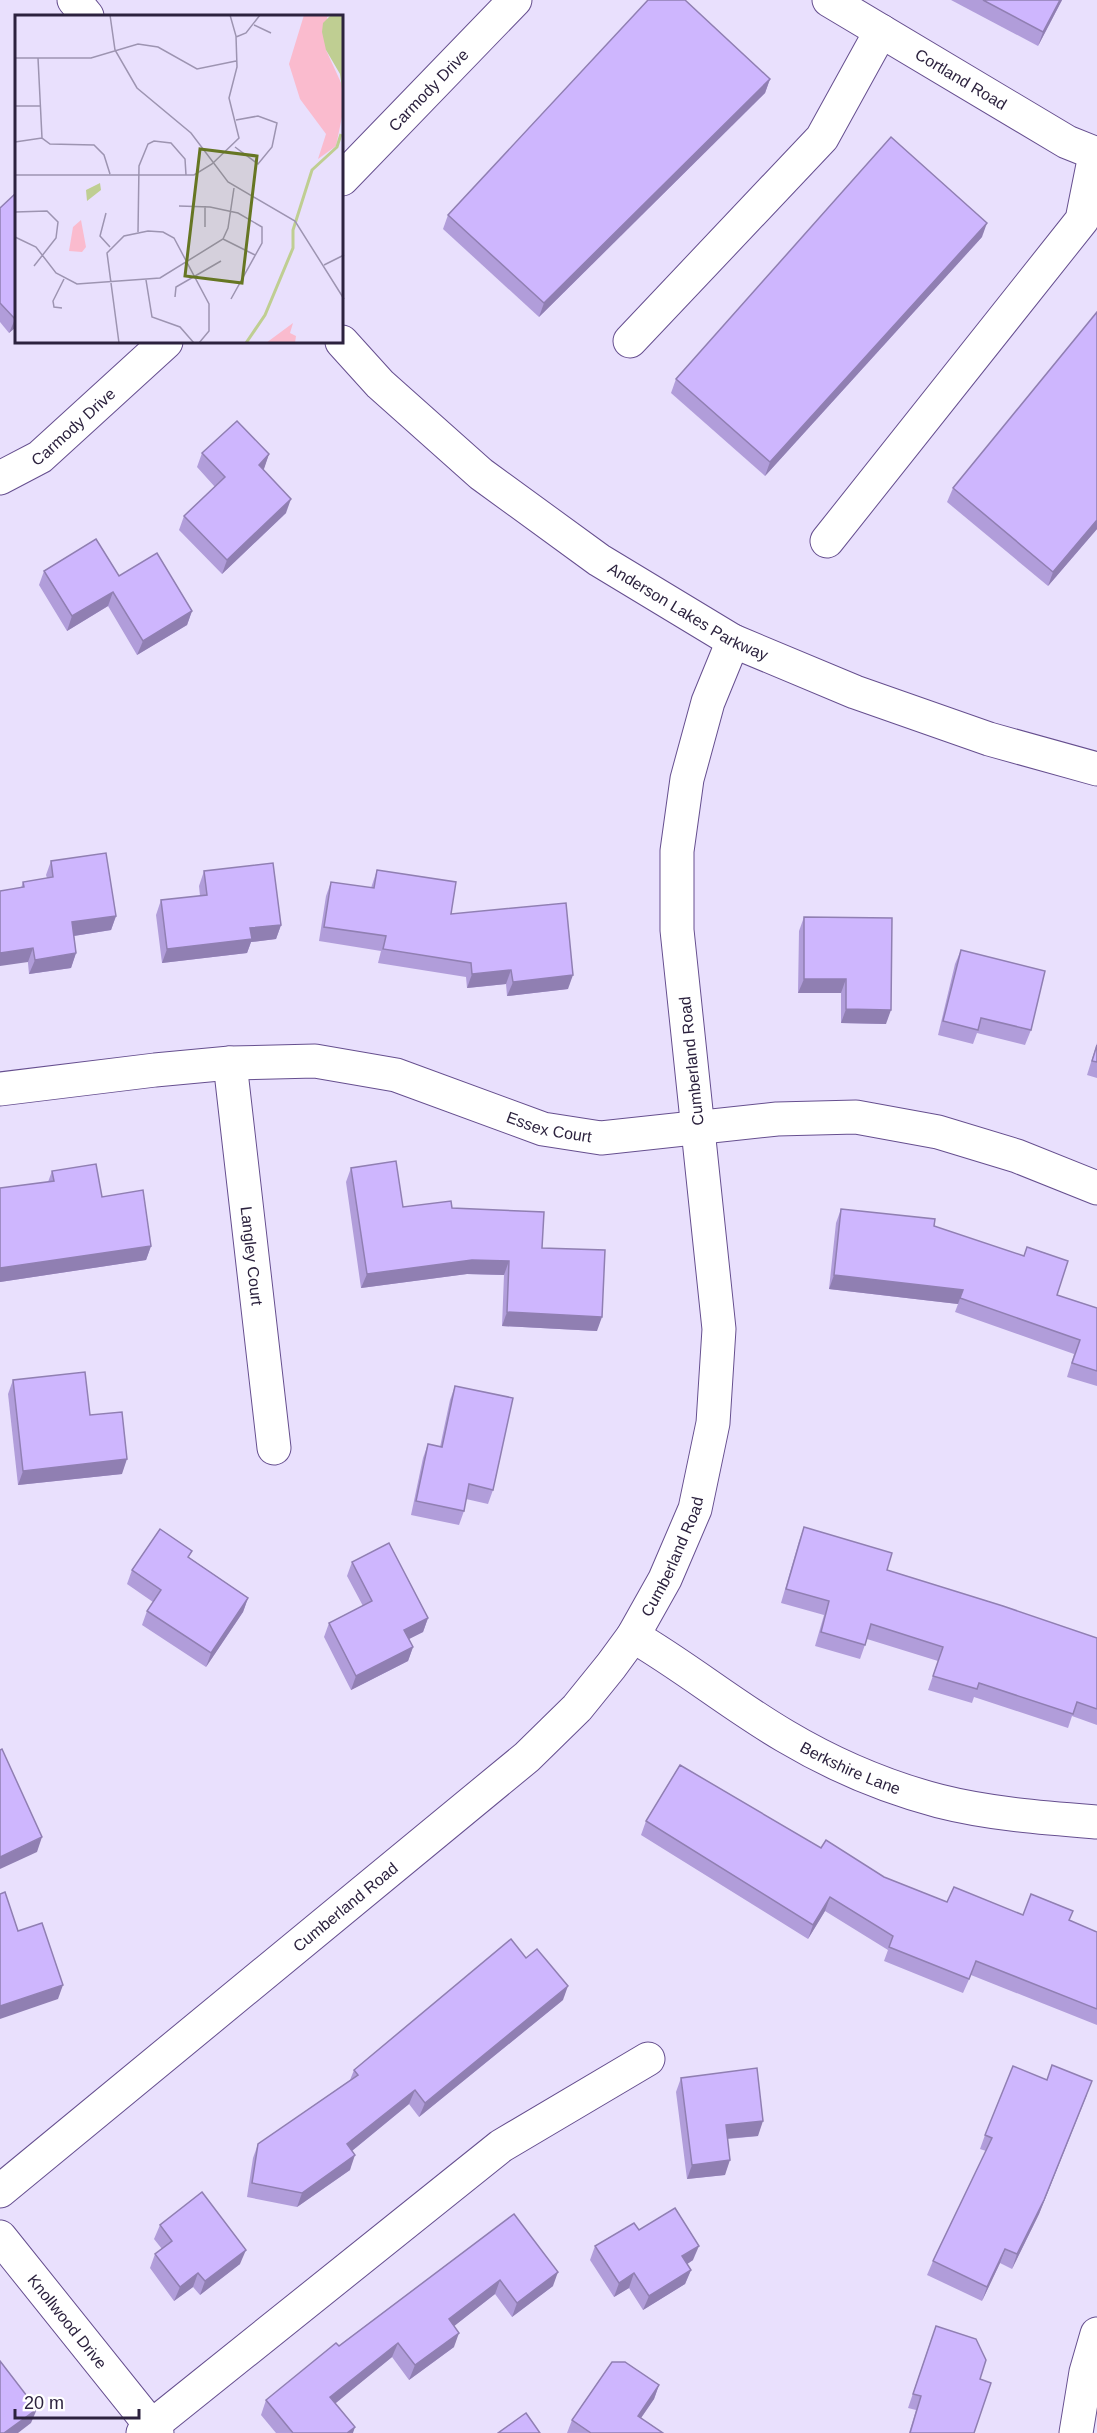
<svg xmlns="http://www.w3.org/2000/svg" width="1097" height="2433" font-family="Helvetica,sans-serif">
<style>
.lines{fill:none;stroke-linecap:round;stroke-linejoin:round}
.minor-casing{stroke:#664f8f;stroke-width:35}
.minor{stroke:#fff;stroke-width:33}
.wall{fill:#b19dda}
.shaded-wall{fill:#907fb2}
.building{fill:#ceb6fe;stroke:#907fb2;stroke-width:1.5}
.labels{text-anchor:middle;stroke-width:4.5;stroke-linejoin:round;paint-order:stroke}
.street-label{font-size:16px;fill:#2c223e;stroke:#fff}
.inset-river{fill:none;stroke:#bfce92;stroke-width:3}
.inset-road{fill:none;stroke:#9d94b1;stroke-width:1.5}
.view{fill:#667623;fill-opacity:0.15;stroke:#667623;stroke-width:3}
.inset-edge{fill:none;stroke:#2c223e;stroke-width:3}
</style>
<rect width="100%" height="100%" fill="#e9e0fd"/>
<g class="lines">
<defs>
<g id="minor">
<path d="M 74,0 L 87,16"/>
<path id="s1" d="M 829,0 L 1067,142 L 1097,154"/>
<path id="s2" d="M 342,179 L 515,0"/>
<path d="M 630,341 L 822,138 L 881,31"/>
<path id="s3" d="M 342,342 L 380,384 L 481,474 L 599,560 L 733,641 L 855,692 L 989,739 L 1097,769"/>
<path id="s4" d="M 0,478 L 40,457 L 166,342"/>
<path d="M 827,541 L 1082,220 L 1095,155"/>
<path id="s5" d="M 230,1063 L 274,1448"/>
<path id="s6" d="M 0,1089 L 155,1070 L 230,1063 L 315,1061 L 396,1075 L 543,1129 L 601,1138 L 777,1119 L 856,1117 L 938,1132 L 1017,1156 L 1097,1188"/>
<path id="s7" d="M 633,1636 C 686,1667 732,1705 785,1736 C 832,1764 886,1787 939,1801 C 990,1814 1045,1818 1097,1822"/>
<path id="s8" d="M 0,2191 L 527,1757 L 577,1708 L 611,1666 L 633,1636 L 665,1579 L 695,1509 L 713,1423 L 719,1329 L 677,930 L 677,851 L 687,779 L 708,702 L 733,641"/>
<path id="s9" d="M 0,2237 L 157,2433"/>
<path d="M 143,2433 L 501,2146 L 648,2059"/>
<path d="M 1076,2433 L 1086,2372 L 1097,2334"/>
</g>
</defs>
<use href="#minor" class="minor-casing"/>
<use href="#minor" class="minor"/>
</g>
<g class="wall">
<path d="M 951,0 L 1062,0 L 1038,46 Z"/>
<path d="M 770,79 L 765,93 L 539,317 L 443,229 L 448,215 Z"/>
<path d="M 16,193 L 16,327 L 9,333 L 0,322 L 0,208 Z"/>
<path d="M 982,237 L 765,476 L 671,393 L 676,379 Z"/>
<path d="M 202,453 L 269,454 L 263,470 L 286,513 L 222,574 L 179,530 L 184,516 L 215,487 L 197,467 Z"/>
<path d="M 953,488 L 1097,529 L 1048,586 L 947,502 Z"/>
<path d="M 44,571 L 119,576 L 192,611 L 187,625 L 137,655 L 108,606 L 67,631 L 39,585 Z"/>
<path d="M 51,861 L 116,916 L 111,930 L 74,936 L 76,953 L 71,968 L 29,974 L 21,888 L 23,882 L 47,878 L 46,875 Z"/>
<path d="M 377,870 L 451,914 L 568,989 L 507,996 L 506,984 L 467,988 L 466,977 L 378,963 L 381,951 L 319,941 L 326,896 L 331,882 L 371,888 Z"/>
<path d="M 204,871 L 281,925 L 276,939 L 251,942 L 247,953 L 162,963 L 156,915 L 161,900 L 200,896 L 199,886 Z"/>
<path d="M 804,917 L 886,1024 L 841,1023 L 841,993 L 798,993 L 799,931 Z"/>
<path d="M 961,950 L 1031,1030 L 1025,1045 L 977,1033 L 973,1044 L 938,1035 L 955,964 Z"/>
<path d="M 1097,1043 L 1097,1078 L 1087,1075 Z"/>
<path d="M 351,1168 L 403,1207 L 452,1208 L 542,1248 L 597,1331 L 502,1326 L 504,1275 L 467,1274 L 361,1288 L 346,1182 Z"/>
<path d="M 52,1171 L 102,1197 L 151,1246 L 146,1260 L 0,1282 L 0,1188 L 48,1182 Z"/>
<path d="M 841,1209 L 934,1226 L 1057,1295 L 1097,1308 L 1097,1386 L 1067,1377 L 1074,1354 L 955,1312 L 958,1304 L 829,1289 L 836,1223 Z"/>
<path d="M 13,1380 L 90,1415 L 122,1474 L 18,1485 L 8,1394 Z"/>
<path d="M 455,1386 L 493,1490 L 488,1504 L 466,1499 L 464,1511 L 459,1525 L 411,1515 L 423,1458 L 428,1444 L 440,1447 L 450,1400 Z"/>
<path d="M 804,1527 L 887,1570 L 1097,1638 L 1097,1725 L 1072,1716 L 1068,1728 L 974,1697 L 972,1703 L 928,1690 L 938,1661 L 867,1639 L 860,1659 L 815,1646 L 824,1615 L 781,1603 L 799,1541 Z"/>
<path d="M 190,1558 L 248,1598 L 243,1612 L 206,1667 L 142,1625 L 147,1611 L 153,1602 L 127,1584 L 132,1570 Z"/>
<path d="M 352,1562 L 428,1618 L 423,1632 L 409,1639 L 413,1647 L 408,1661 L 351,1690 L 324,1637 L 329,1623 L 363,1606 L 347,1576 Z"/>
<path d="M 646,1821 L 821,1848 L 884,1877 L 947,1902 L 1023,1915 L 1069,1920 L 1097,1932 L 1097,2025 L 971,1975 L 963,1993 L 884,1961 L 888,1950 L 825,1911 L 808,1939 L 641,1835 Z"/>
<path d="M 563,2000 L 419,2117 L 409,2104 L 352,2151 L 350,2170 L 297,2207 L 247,2197 L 253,2158 L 258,2144 L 350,2080 L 354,2070 Z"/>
<path d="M 681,2078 L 758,2136 L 728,2139 L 725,2175 L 687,2179 L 676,2092 Z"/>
<path d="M 1087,2095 L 1039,2214 L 1012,2269 L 1000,2263 L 982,2301 L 927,2275 L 933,2261 L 986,2151 L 980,2149 L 985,2135 Z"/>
<path d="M 514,2214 L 553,2286 L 512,2317 L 495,2294 L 454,2326 L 454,2347 L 409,2380 L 392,2357 L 335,2403 L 347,2433 L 276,2433 L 261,2415 L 266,2400 Z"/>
<path d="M 160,2225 L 240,2264 L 200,2295 L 193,2287 L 174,2301 L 150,2268 L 155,2254 L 162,2249 L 154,2239 Z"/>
<path d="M 639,2230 L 693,2260 L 687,2264 L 691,2270 L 685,2284 L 643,2310 L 629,2288 L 614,2297 L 590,2260 L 595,2246 Z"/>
<path d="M 931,2340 L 980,2379 L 974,2433 L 909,2433 L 916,2410 L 908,2408 Z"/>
<path d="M 659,2385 L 654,2399 L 641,2418 L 663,2433 L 567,2433 L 572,2420 Z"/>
</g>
<g class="shaded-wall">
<path d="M 1060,0 L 1062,0 L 1038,46 L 1043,32 Z"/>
<path d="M 770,79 L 765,93 L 539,317 L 544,303 Z"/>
<path d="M 987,223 L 982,237 L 765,476 L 770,462 Z"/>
<path d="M 16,317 L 16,327 L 9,333 L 15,319 Z"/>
<path d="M 269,454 L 264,469 L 254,479 L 259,465 Z"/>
<path d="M 291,499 L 286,513 L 222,574 L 227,560 Z"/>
<path d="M 1097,520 L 1097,529 L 1048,586 L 1053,572 Z"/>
<path d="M 113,592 L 108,606 L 67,631 L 72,616 Z"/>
<path d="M 192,611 L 187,625 L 137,655 L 143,641 Z"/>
<path d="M 116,916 L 111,930 L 67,937 L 72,922 Z"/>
<path d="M 281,925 L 276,939 L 251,942 L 247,953 L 162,963 L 167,949 L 250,928 Z"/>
<path d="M 33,948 L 28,962 L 0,966 L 0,953 Z"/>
<path d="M 76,953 L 71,968 L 29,974 L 35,960 Z"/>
<path d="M 511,970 L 506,984 L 467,988 L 472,974 Z"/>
<path d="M 573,975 L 568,989 L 507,996 L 513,982 Z"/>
<path d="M 804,979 L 846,979 L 841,993 L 798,993 Z"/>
<path d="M 846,1009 L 891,1010 L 886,1024 L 841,1023 Z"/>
<path d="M 151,1246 L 146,1260 L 0,1282 L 0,1268 Z"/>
<path d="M 472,1260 L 509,1261 L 504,1275 L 467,1274 L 361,1288 L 367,1274 Z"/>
<path d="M 834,1275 L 963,1290 L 958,1304 L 829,1289 Z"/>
<path d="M 507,1312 L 602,1317 L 597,1331 L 502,1326 Z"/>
<path d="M 127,1459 L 122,1474 L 18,1485 L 23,1471 Z"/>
<path d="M 248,1598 L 243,1612 L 206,1667 L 211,1653 Z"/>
<path d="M 428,1618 L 423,1632 L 399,1644 L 404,1630 Z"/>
<path d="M 413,1647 L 408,1661 L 351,1690 L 356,1676 Z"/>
<path d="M 42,1837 L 37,1852 L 0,1869 L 0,1857 Z"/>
<path d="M 830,1897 L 825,1911 L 808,1939 L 813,1925 Z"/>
<path d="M 63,1985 L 58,1999 L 0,2019 L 0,2006 Z"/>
<path d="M 568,1986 L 563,2000 L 419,2117 L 425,2103 Z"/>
<path d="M 1092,2081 L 1039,2214 L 1012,2269 L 1017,2254 Z"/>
<path d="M 415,2090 L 409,2104 L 342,2159 L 347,2144 Z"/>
<path d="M 763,2121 L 758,2136 L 721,2139 L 726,2125 Z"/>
<path d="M 355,2155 L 350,2170 L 297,2207 L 302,2193 Z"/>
<path d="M 730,2160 L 725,2175 L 687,2179 L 692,2165 Z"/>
<path d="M 699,2246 L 693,2260 L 677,2271 L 682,2256 Z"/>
<path d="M 1005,2249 L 1000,2263 L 982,2301 L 987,2287 Z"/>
<path d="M 246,2250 L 240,2264 L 200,2295 L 205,2281 Z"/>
<path d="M 691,2270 L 685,2284 L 643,2310 L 649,2296 Z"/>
<path d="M 558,2272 L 553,2286 L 512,2317 L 517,2303 Z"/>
<path d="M 198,2273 L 193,2287 L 174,2301 L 180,2287 Z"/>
<path d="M 634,2273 L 629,2288 L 614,2297 L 619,2283 Z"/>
<path d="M 500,2280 L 495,2294 L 444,2334 L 449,2319 Z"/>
<path d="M 459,2333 L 454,2347 L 409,2380 L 415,2365 Z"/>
<path d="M 398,2343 L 392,2357 L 325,2412 L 330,2397 Z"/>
<path d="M 659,2385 L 654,2399 L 632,2431 L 638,2416 Z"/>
<path d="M 37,2409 L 31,2423 L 18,2433 L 4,2433 Z"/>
<path d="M 355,2427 L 353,2433 L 347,2433 Z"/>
</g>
<g class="building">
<path d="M 648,0 L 685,0 L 770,79 L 544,303 L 448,215 Z"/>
<path d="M 983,0 L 1060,0 L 1043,32 Z"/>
<path d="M 891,137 L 987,223 L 770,462 L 676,379 Z"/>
<path d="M 16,193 L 16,317 L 15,319 L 0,303 L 0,208 Z"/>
<path d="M 1097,312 L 1097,520 L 1053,572 L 953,488 Z"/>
<path d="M 237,421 L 269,454 L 259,465 L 291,499 L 227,560 L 184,516 L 225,477 L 202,453 Z"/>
<path d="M 96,539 L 119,576 L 157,553 L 192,611 L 143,641 L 113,592 L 72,616 L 44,571 Z"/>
<path d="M 106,853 L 116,916 L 72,922 L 76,953 L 35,960 L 33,948 L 0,953 L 0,891 L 24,887 L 23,882 L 53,877 L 51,861 Z"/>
<path d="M 273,863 L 281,925 L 250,928 L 252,939 L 167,949 L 161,900 L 207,895 L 204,871 Z"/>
<path d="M 377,870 L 456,882 L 451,914 L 566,903 L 573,975 L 513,982 L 511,970 L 472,974 L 471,963 L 383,949 L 386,936 L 324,927 L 331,882 L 374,888 Z"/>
<path d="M 804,917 L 892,918 L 891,1010 L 846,1009 L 846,979 L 804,979 Z"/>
<path d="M 961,950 L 1045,971 L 1031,1030 L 981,1018 L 978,1030 L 943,1021 Z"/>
<path d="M 1097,1045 L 1097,1062 L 1092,1061 Z"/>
<path d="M 396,1161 L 403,1207 L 451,1201 L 452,1208 L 544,1212 L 542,1248 L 605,1250 L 602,1317 L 507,1312 L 509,1261 L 472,1260 L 367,1274 L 351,1168 Z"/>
<path d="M 96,1164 L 102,1197 L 143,1190 L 151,1246 L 0,1268 L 0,1188 L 54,1181 L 52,1171 Z"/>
<path d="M 841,1209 L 935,1219 L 934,1226 L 1024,1256 L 1027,1247 L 1068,1261 L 1057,1295 L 1097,1308 L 1097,1371 L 1072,1363 L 1080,1340 L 960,1298 L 963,1290 L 834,1275 Z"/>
<path d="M 85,1372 L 90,1415 L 122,1412 L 127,1459 L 23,1471 L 13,1380 Z"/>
<path d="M 455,1386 L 513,1398 L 493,1490 L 469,1484 L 464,1511 L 416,1501 L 428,1444 L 442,1447 Z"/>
<path d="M 804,1527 L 892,1553 L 887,1570 L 1003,1606 L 1097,1638 L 1097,1709 L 1077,1702 L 1073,1714 L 979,1683 L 977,1689 L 933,1676 L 943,1647 L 871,1624 L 865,1645 L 821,1632 L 829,1601 L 786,1589 Z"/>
<path d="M 160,1529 L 192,1551 L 188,1557 L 248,1598 L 211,1653 L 147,1611 L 161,1590 L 132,1570 Z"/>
<path d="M 389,1543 L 428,1618 L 404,1630 L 413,1647 L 356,1676 L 329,1623 L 372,1601 L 352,1562 Z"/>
<path d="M 2,1749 L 42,1837 L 0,1857 L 0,1750 Z"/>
<path d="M 680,1765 L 821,1848 L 826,1840 L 884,1877 L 947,1902 L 954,1887 L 1023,1915 L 1031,1894 L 1073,1911 L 1069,1920 L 1097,1932 L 1097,2009 L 976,1961 L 969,1979 L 889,1947 L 893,1936 L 830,1897 L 813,1925 L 646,1821 Z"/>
<path d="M 5,1892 L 18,1931 L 42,1923 L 63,1985 L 0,2006 L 0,1894 Z"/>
<path d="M 511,1939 L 526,1958 L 537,1949 L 568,1986 L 425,2103 L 415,2090 L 347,2144 L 355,2155 L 302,2193 L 252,2183 L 258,2144 L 358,2075 L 354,2070 Z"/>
<path d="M 1052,2065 L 1092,2081 L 1044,2200 L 1017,2254 L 1005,2249 L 987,2287 L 933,2261 L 992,2138 L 985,2135 L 1013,2066 L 1047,2080 Z"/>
<path d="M 757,2068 L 763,2121 L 726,2125 L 730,2160 L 692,2165 L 681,2078 Z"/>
<path d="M 202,2192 L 246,2250 L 205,2281 L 198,2273 L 180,2287 L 155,2254 L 172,2241 L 160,2225 Z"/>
<path d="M 675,2208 L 699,2246 L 682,2256 L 691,2270 L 649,2296 L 634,2273 L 619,2283 L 595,2246 L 634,2223 L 639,2230 Z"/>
<path d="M 514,2214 L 558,2272 L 517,2303 L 500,2280 L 449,2319 L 459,2333 L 415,2365 L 398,2343 L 330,2397 L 355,2427 L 347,2433 L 293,2433 L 266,2400 L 336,2343 L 339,2346 Z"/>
<path d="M 936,2326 L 976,2339 L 986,2360 L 980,2379 L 991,2383 L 974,2433 L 910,2433 L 921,2396 L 913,2394 Z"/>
<path d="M 0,2361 L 37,2409 L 4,2433 L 0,2433 Z"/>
<path d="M 612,2362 L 625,2362 L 659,2385 L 638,2416 L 663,2433 L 591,2433 L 572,2420 Z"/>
<path d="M 526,2413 L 540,2433 L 498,2433 Z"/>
</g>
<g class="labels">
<g class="street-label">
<text dy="6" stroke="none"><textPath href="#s1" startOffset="154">Cortland Road</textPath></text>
<text dy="6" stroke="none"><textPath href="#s2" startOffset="124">Carmody Drive</textPath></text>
<text dy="6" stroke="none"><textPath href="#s4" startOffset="90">Carmody Drive</textPath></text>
<text dy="6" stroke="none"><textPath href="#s3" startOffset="441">Anderson Lakes Parkway</textPath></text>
<text transform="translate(691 1061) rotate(-96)" y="6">Cumberland Road</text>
<text dy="6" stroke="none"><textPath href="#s6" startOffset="561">Essex Court</textPath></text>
<text dy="6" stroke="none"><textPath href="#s5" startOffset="194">Langley Court</textPath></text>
<text dy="6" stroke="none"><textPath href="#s8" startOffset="933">Cumberland Road</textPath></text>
<text dy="6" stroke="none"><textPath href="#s7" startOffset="255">Berkshire Lane</textPath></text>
<text dy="6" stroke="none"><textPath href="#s8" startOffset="447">Cumberland Road</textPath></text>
<text dy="6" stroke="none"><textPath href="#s9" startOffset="108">Knollwood Drive</textPath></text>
</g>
</g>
<g transform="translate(15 15)">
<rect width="328" height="328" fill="#e9e0fd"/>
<path d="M 289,0 L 316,0 L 312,2 L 311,35 L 328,72 L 328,97 L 321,131 L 303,144 L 311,119 L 285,84 L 274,49 ZM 66,205 L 71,232 L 67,237 L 54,236 L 58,212 ZM 278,308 L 275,318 L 281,321 L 280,328 L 251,328 Z" fill="#fabbce"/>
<path d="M 316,0 L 328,0 L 328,82 L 325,59 L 311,35 L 307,17 L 308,8 ZM 85,168 L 86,175 L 72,186 L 71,175 Z" fill="#bfce92"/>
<path class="inset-river" d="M 231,328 L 250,300 L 278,233 L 278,215 L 297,155 L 322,132 L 326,119"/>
<path class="inset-road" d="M 95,0 L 100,35 L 122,73 L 176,118 L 213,167 L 280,206 L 329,284M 239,10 L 256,18M 221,22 L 231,18 L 245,0M 0,43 L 76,43 L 123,29 L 143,32 L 182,54 L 221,46M 23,43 L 27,123 L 35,129 L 79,130 L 89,140 L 95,159M 0,91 L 25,91M 0,127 L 27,123M 220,132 L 243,149 L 257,132 L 262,108 L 243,101 L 221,105M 0,160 L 179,160 L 197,149 L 224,123 L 214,83 L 222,52 L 221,21 L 215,0M 164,191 L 195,192 L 223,198 L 247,212 L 247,228 L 216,284M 0,197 L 32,196 L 43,207 L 41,223 L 19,251M 91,198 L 85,221 L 95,232M 190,212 L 190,191M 123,217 L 124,151 L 133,129 L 139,126 L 156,128 L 170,144 L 171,160M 0,222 L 21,232 L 41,258 L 62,269 L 145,263 L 208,224 L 213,213 L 219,173M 208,224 L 240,240M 309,250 L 329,240M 131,265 L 137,302 L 165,312 L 179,328M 160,282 L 161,272 L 206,246M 47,293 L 39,292 L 38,286 L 49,264M 104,328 L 92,238 L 109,221 L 133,216 L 148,217 L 159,223 L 194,289 L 194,316 L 184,328"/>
<path class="view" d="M 185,134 L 242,141 L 227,268 L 170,261 Z"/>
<rect width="328" height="328" class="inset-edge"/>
</g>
<path d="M15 2409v9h124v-9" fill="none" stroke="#2c223e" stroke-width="3"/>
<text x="24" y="2409" font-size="18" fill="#2c223e" stroke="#ffffff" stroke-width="4.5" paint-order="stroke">20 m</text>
</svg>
